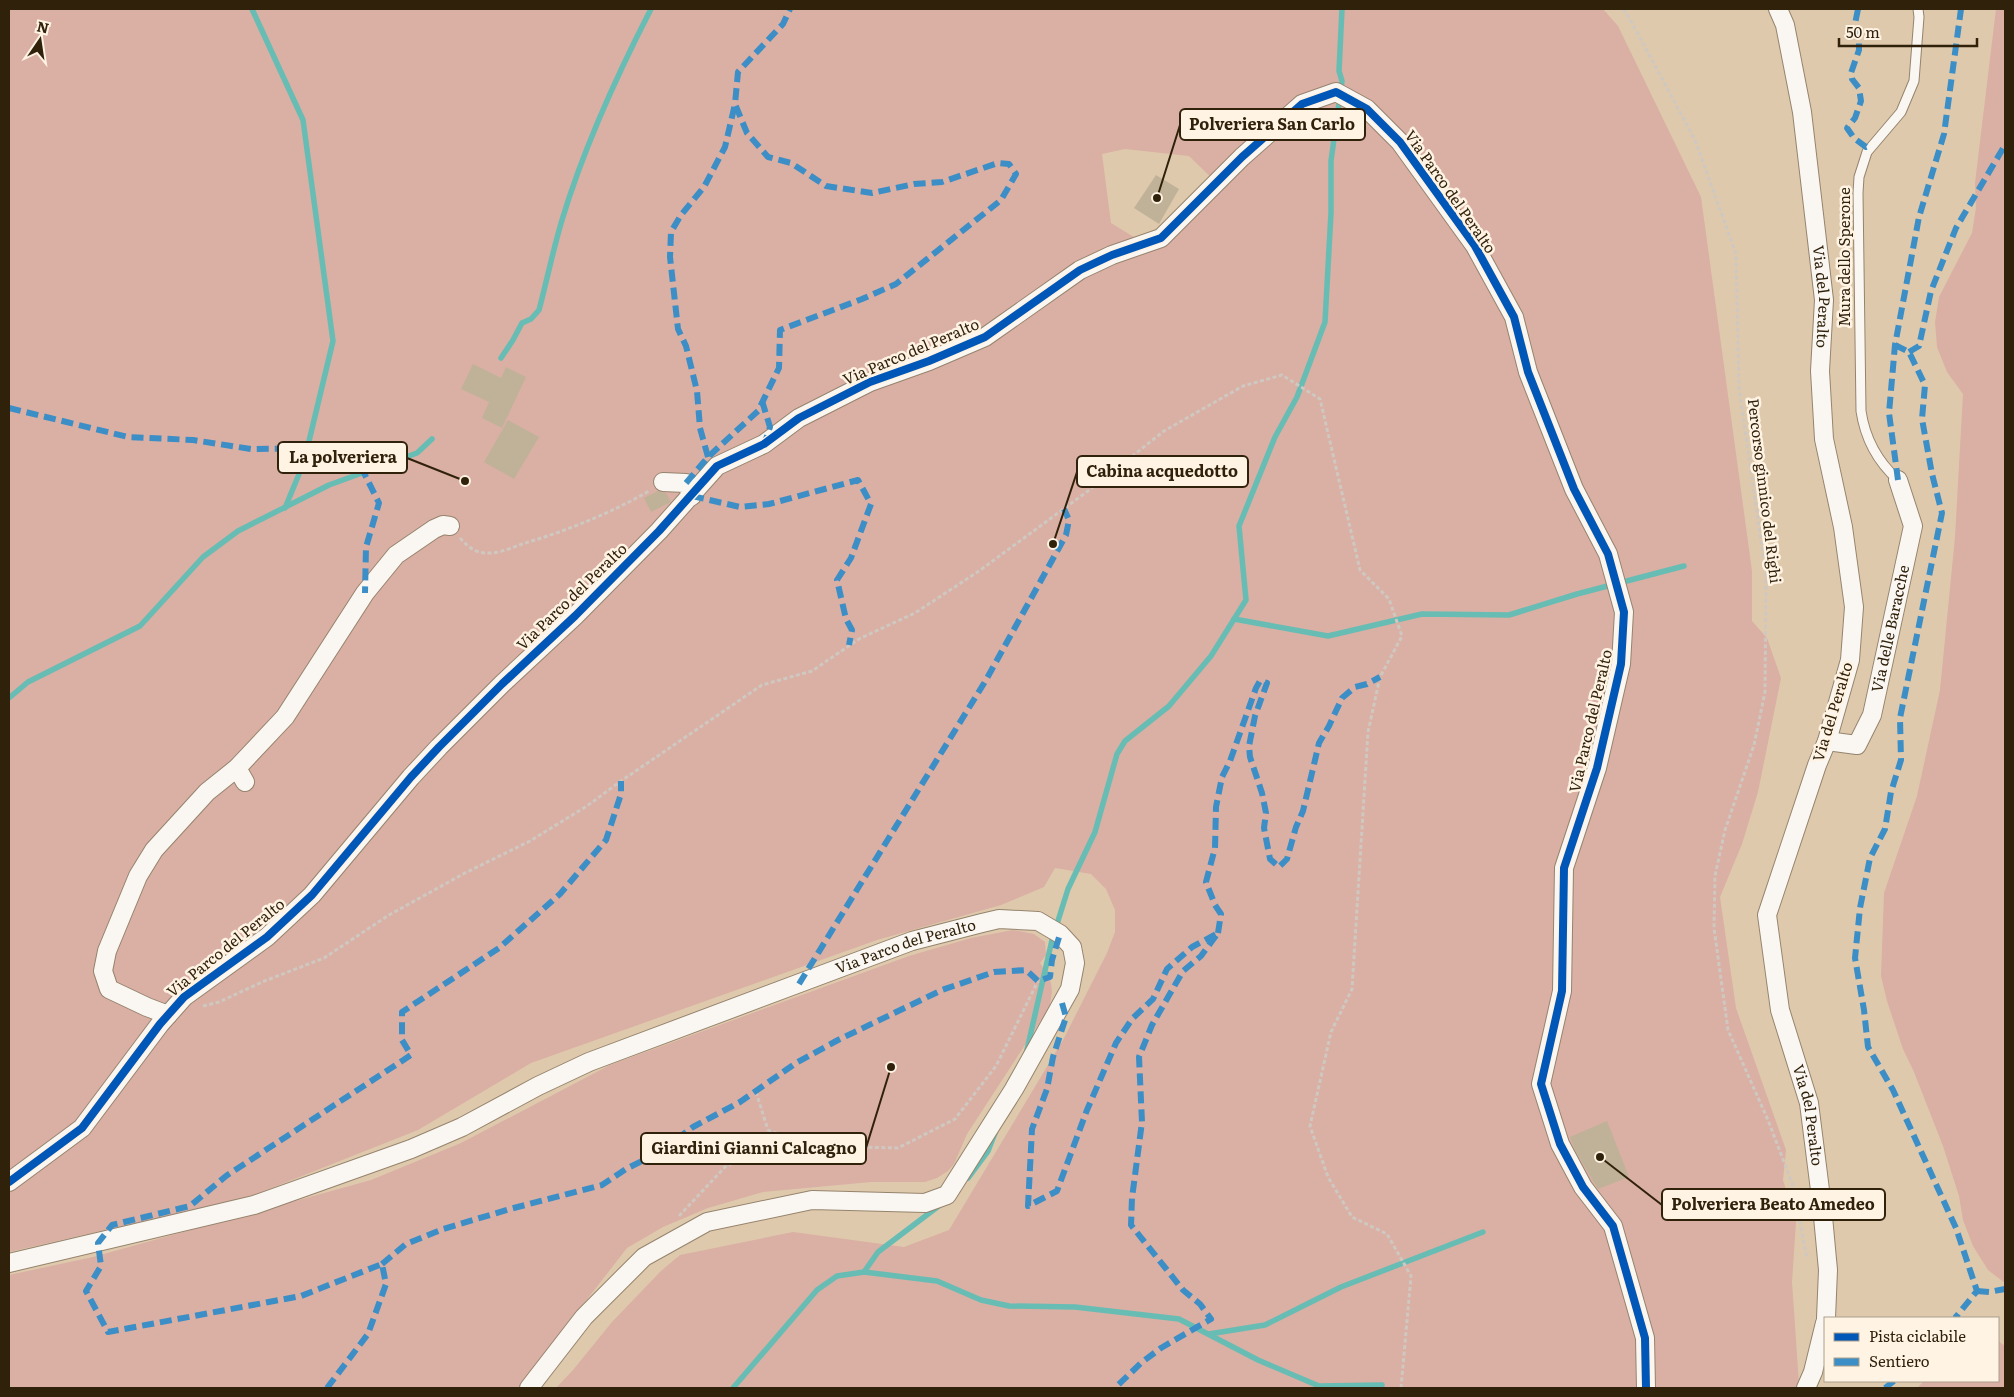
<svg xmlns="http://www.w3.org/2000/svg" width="2014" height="1397" font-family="Literata,serif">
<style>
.green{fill:#daafa4;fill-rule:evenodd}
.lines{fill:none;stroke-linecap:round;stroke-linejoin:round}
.stream{stroke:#67bdb4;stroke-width:5.5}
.building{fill:#c0b299}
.service-casing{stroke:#95846d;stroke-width:11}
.minor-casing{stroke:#95846d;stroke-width:20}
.path{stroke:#cfc8c0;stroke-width:3;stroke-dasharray:4 2.5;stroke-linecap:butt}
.service{stroke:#faf7f3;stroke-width:9}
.minor{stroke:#faf7f3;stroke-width:18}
.quiet{stroke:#3c8ec6;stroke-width:6;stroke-dasharray:12 6;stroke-linecap:butt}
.cycleway-casing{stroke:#fff3e3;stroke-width:11}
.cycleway{stroke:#0057b8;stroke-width:8}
.labels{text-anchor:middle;stroke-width:5;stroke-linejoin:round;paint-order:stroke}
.street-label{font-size:15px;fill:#30210b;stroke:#fff3e3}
.leader{fill:none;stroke:#30210b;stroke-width:2}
.callout-dot{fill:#30210b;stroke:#fff3e3;stroke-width:2}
.callout{fill:#fff3e3;stroke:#30210b;stroke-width:2}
.callout-label{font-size:16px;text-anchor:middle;font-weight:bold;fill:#30210b}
</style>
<rect width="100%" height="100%" fill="#dfc9ac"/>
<g class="green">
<path d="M 9,9 L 1603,9 L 1618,26 L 1701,197 L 1752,571 L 1752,621 L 1767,638 L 1781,678 L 1758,792 L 1742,844 L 1720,897 L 1736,1008 L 1786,1150 L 1783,1180 L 1796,1222 L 1792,1282 L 1799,1384 L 1798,1388 L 556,1388 L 573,1370 L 612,1322 L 661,1271 L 680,1255 L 793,1232 L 904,1247 L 949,1230 L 1063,1040 L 1107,953 L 1115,932 L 1115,910 L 1106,889 L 1091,874 L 1055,868 L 1044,887 L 1001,905 L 877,940 L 531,1063 L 418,1130 L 249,1197 L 9,1252 ZM 1125,149 L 1189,156 L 1223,189 L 1155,250 L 1111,223 L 1102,154 Z"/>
<path d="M 1996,9 L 2005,9 L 2005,1283 L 1988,1270 L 1973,1246 L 1963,1220 L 1959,1196 L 1943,1146 L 1914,1072 L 1903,1049 L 1887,1001 L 1881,976 L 1884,893 L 1917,796 L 1940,690 L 1955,537 L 1963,394 L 1947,372 L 1937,347 L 1935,322 L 1939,297 L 1972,233 L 1976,208 L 1975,183 Z"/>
<path d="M 1013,930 L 1034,934 L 1045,942 L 1046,955 L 1040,963 C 1053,981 1054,987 1049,1008 L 967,1134 L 954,1164 L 948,1171 L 937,1178 L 925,1182 L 871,1182 L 763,1192 L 708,1208 L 663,1227 L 627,1248 L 518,1388 L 9,1388 L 9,1275 L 93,1257 L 371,1180 L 461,1143 L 610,1065 L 909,956 L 971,938 Z"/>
<path d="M 1998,1341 L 2005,1346 L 2005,1388 L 1917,1388 L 1924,1381 L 1998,1381 Z"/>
</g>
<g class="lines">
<g class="stream">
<path d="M 252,9 L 303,120 L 333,341 L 304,462 L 285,508"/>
<path d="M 501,358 L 513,340 L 522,323 L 531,319 L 539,310 C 547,280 553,250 562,220 C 584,147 616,77 651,9"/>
<path d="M 1234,619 L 1328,636 L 1422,614 L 1509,615 L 1577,594 L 1684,566"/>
<path d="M 9,698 L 28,682 L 140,626 L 203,557 L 238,531 L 329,485 L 417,453 L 432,439"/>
<path d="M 1026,1054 L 1052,940 L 1068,889 L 1095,832 L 1117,754 L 1125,741 L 1169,706 L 1211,656 L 1246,600 L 1239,526 L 1275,437 L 1297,397 L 1325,322 L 1331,213 L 1331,161 L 1342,81 L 1339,71 L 1342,9"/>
<path d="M 968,1178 L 988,1151 L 995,1133"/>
<path d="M 864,1272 L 878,1252 L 940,1205"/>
<path d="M 1209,1334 L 1265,1325 L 1341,1287 L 1483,1232"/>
<path d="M 733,1388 L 817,1290 L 837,1276 L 864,1272 L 937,1281 L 981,1300 L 1009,1306 L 1075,1307 L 1179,1319 L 1258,1360 L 1319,1386 L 1382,1385"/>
</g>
</g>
<g class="building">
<path d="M 1156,175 L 1179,189 L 1159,224 L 1134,208 Z"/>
<path d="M 473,364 L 501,378 L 506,367 L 526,377 L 502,428 L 482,418 L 489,402 L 461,389 Z"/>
<path d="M 508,420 L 539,437 L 514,479 L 484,462 Z"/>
<path d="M 658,491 L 666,493 L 671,502 L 651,512 L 644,498 Z"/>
<path d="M 1607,1121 L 1629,1177 L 1598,1189 L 1576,1152 L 1570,1137 Z"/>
</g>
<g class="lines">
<defs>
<path id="service" d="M 1898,480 C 1878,462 1865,438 1861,411 L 1858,193 L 1859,177 L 1867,152 L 1901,112 L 1914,81 L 1919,17 L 1918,9"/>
<g id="minor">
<path id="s1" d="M 1778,9 L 1785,25 L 1802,112 L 1824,300 L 1820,371 L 1824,439 L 1843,527 L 1854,607 L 1850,660 L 1827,741 L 1817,765 L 1767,915 L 1780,1010 L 1809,1103 L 1822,1206 L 1828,1270 L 1826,1318"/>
<path d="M 663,482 L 686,483 L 692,496"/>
<path id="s2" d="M 1827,741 L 1857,745 L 1872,715 L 1913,526 L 1898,480"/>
<path d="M 237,768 L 245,782"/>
<path d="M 168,1015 L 147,1007 L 109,989 L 103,971 L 107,951 L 138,876 L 154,850 L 207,792 L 237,768 L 285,717 L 365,593 L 396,555 L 434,529 L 443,525 L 450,526"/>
<path d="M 9,1182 L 82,1128 L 160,1024 L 184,997 L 267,937 L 312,895 L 411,777 L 439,747 L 502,684 L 575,616 L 659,531 L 717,466 L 764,444 L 799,418 L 870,382 L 929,361 L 985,337 L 1080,270 L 1112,255 L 1161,238 L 1242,157 L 1302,104 L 1336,92 L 1367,109 L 1400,142 L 1475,246 L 1514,317 L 1528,372 L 1574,489 L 1608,554 L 1624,612 L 1621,664 L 1597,768 L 1564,868 L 1562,991 L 1541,1084 L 1560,1144 L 1583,1187 L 1613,1226 L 1645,1338 L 1646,1388"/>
<path id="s3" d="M 9,1263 L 254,1205 L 411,1149 L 462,1127 L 538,1086 L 589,1062 L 912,941 L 982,923 L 999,919 L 1038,921 L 1060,934 L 1072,947 L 1075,963 L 1070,989 L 1014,1089 L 947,1195 L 925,1203 L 812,1200 L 707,1222 L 644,1257 L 584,1317 L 529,1388"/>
<path d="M 1806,1388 L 1813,1372 L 1825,1323"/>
</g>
</defs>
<use href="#service" class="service-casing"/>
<use href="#minor" class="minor-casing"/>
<g class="path">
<path d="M 1623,9 L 1630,19 L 1695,140 L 1736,254 L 1739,388 L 1766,576 L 1765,692 L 1754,745 L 1725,830 L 1715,876 L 1714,928 L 1728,1030 L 1768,1120 L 1792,1183 L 1807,1258"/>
<path d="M 460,538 C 467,546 474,552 485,553 C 498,554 511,548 522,544 C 566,531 609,514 649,491"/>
<path d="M 203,1006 L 219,1002 L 262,982 L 324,958 L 389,915 L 465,873 L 530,841 L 587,806 L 621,781 L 762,685 L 812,671 L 859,639 L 915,613 L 979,571 L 1088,491 L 1164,431 L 1243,386 L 1282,375 L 1320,399 L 1360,570 L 1389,599 L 1402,636 L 1380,677 L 1368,732 L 1352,989 L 1331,1032 L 1310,1126 L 1328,1177 L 1352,1217 L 1387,1234 L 1411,1276 L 1401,1388"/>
<path d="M 756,1092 L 768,1130 L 813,1146 L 898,1148 L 955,1119 L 996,1066 L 1038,981"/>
<path d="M 679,1216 L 725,1167 L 788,1137"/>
</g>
<use href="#service" class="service"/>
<use href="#minor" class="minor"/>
<g class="quiet">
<path d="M 1858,9 L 1854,29 L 1859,39 L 1859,50 L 1851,73 L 1852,79 L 1859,88 L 1861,101 L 1855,118 L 1847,128 L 1854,138 L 1866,147 L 1871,145"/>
<path d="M 1895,345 L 1909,352 L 1925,385 L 1922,419 L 1932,474 L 1942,513 L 1900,718 L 1901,760 L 1891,792 L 1885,829 L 1870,858 L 1860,908 L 1855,958 L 1864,1010 L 1868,1047 L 1893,1090 L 1956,1228 L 1977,1291 L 1955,1318"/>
<path d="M 1909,352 L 1919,346 L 1931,291 L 1956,228 L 2005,145"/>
<path d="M 762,401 L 770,427 L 765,442"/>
<path d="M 9,408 L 128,437 L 193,440 L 251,449 L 324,448 L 362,469 L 379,503 L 366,547 L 365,593"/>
<path d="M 708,457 L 700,428 L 697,391 L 686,346 L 678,329 L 670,257 L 671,232 L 681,215 L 704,187 L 725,147 L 735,104"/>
<path d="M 1898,480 L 1889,413 L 1895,345 L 1919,217 L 1944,134 L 1961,9"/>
<path d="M 686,483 L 708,457 L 758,411 L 779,368 L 780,330 L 862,299 L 896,284 L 1001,200 L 1016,174 L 1009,164 L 998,163 L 942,182 L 914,184 L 872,193 L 826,186 L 791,163 L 768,157 L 747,133 L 735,104 L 738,72 L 783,24 L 790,9"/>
<path d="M 692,496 L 740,507 L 769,504 L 858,480 L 871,504 L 851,558 L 837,580 L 846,619 L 852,630 L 849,645"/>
<path d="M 1218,933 L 1221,914 L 1215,905 L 1206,882 L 1215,848 L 1216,807 L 1222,777 L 1230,761 L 1256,688 L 1260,681 L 1267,683 L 1255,716 L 1249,746 L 1250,757 L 1262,793 L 1266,813 L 1264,828 L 1270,859 L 1279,867 L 1287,859 L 1296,827 L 1303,811 L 1319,743 L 1329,726 L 1342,698 L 1355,687 L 1367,684 L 1380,677"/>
<path d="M 799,984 L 986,680 L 1066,535 L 1069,520 L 1064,509"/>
<path d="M 1062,1003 L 1066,1017 L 1053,1057 L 1047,1089 L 1032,1129 L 1028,1206 L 1057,1191 L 1087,1110 L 1116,1043 L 1132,1019 L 1153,999 L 1167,969 L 1192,947 L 1218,933 L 1201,956 L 1183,971 L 1152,1025 L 1139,1057 L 1142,1122 L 1132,1198 L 1131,1225 L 1183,1290 L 1200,1304 L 1211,1319 L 1161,1348 L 1141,1363 L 1115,1388"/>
<path d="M 382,1264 L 406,1244 L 443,1229 L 510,1209 L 602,1185 L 626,1169 L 654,1155 L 693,1127 L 740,1102 L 796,1063 L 838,1040 L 942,990 L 994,972 L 1026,970 L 1038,981 L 1050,977 L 1052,960 L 1060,934"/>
<path d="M 1977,1291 L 1989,1292 L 2005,1289"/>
<path d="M 327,1388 L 368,1334 L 386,1284 L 382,1264 L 301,1296 L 108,1332 L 86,1291 L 101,1266 L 98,1243 L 112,1225 L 190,1206 L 226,1176 L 411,1055 L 402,1040 L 402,1012 L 499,948 L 560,894 L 606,840 L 621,794 L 621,781"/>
<path d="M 1885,1388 L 1894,1381"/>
</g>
<defs>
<path id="cycleway" d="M 9,1182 L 82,1128 L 160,1024 L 184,997 L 267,937 L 312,895 L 411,777 L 439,747 L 502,684 L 575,616 L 659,531 L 717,466 L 764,444 L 799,418 L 870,382 L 929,361 L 985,337 L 1080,270 L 1112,255 L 1161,238 L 1242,157 L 1302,104 L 1336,92 L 1367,109 L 1400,142 L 1475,246 L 1514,317 L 1528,372 L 1574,489 L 1608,554 L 1624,612 L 1621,664 L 1597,768 L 1564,868 L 1562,991 L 1541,1084 L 1560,1144 L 1583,1187 L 1613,1226 L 1645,1338 L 1646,1388"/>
</defs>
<use href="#cycleway" class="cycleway-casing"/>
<use href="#cycleway" class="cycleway"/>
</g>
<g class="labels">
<g class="street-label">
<text transform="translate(1450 192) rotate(55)" y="5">Via Parco del Peralto</text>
<text transform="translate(1845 257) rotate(-90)" y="5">Mura dello Sperone</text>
<text dy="5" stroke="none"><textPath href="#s1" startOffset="292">Via del Peralto</textPath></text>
<text transform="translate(911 352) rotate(-23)" y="5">Via Parco del Peralto</text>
<text transform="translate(1764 491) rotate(83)" y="5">Percorso ginnico del Righi</text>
<text transform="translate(572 597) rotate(-44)" y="5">Via Parco del Peralto</text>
<text dy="5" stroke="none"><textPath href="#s2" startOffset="152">Via delle Baracche</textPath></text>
<text transform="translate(1833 712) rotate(-73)" y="5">Via del Peralto</text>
<text transform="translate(1591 721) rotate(-77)" y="5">Via Parco del Peralto</text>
<text transform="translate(226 948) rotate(-39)" y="5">Via Parco del Peralto</text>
<text dy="5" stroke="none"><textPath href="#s3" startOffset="954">Via Parco del Peralto</textPath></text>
<text dy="5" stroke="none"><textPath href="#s1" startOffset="1132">Via del Peralto</textPath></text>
</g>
</g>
<path class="leader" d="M1157 198L1180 125M465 481L407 458M1053 544L1077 472M891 1067L866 1148M1600 1157L1662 1205"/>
<g class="callout-dot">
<circle cx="1157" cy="198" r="5"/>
<circle cx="465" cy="481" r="5"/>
<circle cx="1053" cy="544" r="5"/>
<circle cx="891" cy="1067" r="5"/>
<circle cx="1600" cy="1157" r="5"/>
</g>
<g class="callout">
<rect x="1180" y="109" width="185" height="31" rx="5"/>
<rect x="278" y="442" width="129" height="31" rx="5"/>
<rect x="1077" y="456" width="171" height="31" rx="5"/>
<rect x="641" y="1133" width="225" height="31" rx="5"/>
<rect x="1662" y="1189" width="223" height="31" rx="5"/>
</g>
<g class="callout-label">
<text x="1272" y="130">Polveriera San Carlo</text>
<text x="343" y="463">La polveriera</text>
<text x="1162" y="477">Cabina acquedotto</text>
<text x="754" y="1154">Giardini Gianni Calcagno</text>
<text x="1773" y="1210">Polveriera Beato Amedeo</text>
</g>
<rect width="2014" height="1397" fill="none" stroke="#30210b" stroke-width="20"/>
<rect x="1824" y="1317" width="175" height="65" fill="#fff3e3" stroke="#ac9f8d"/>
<rect x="1834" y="1333" width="25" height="8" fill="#0057b8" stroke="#ac9f8d"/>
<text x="1869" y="1342" font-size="15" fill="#30210b">Pista ciclabile</text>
<rect x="1834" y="1358" width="25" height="8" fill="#3c8ec6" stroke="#ac9f8d"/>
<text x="1869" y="1367" font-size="15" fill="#30210b">Sentiero</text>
<g transform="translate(40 40) rotate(13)" stroke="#fff3e3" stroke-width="4" paint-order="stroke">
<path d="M0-4L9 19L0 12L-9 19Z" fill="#30210b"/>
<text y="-8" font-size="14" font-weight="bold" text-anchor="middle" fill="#30210b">N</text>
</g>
<path d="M1839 38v8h138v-8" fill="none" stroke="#30210b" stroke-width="2.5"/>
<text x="1846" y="38" font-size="15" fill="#30210b" stroke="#fff3e3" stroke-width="4" paint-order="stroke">50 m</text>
</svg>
